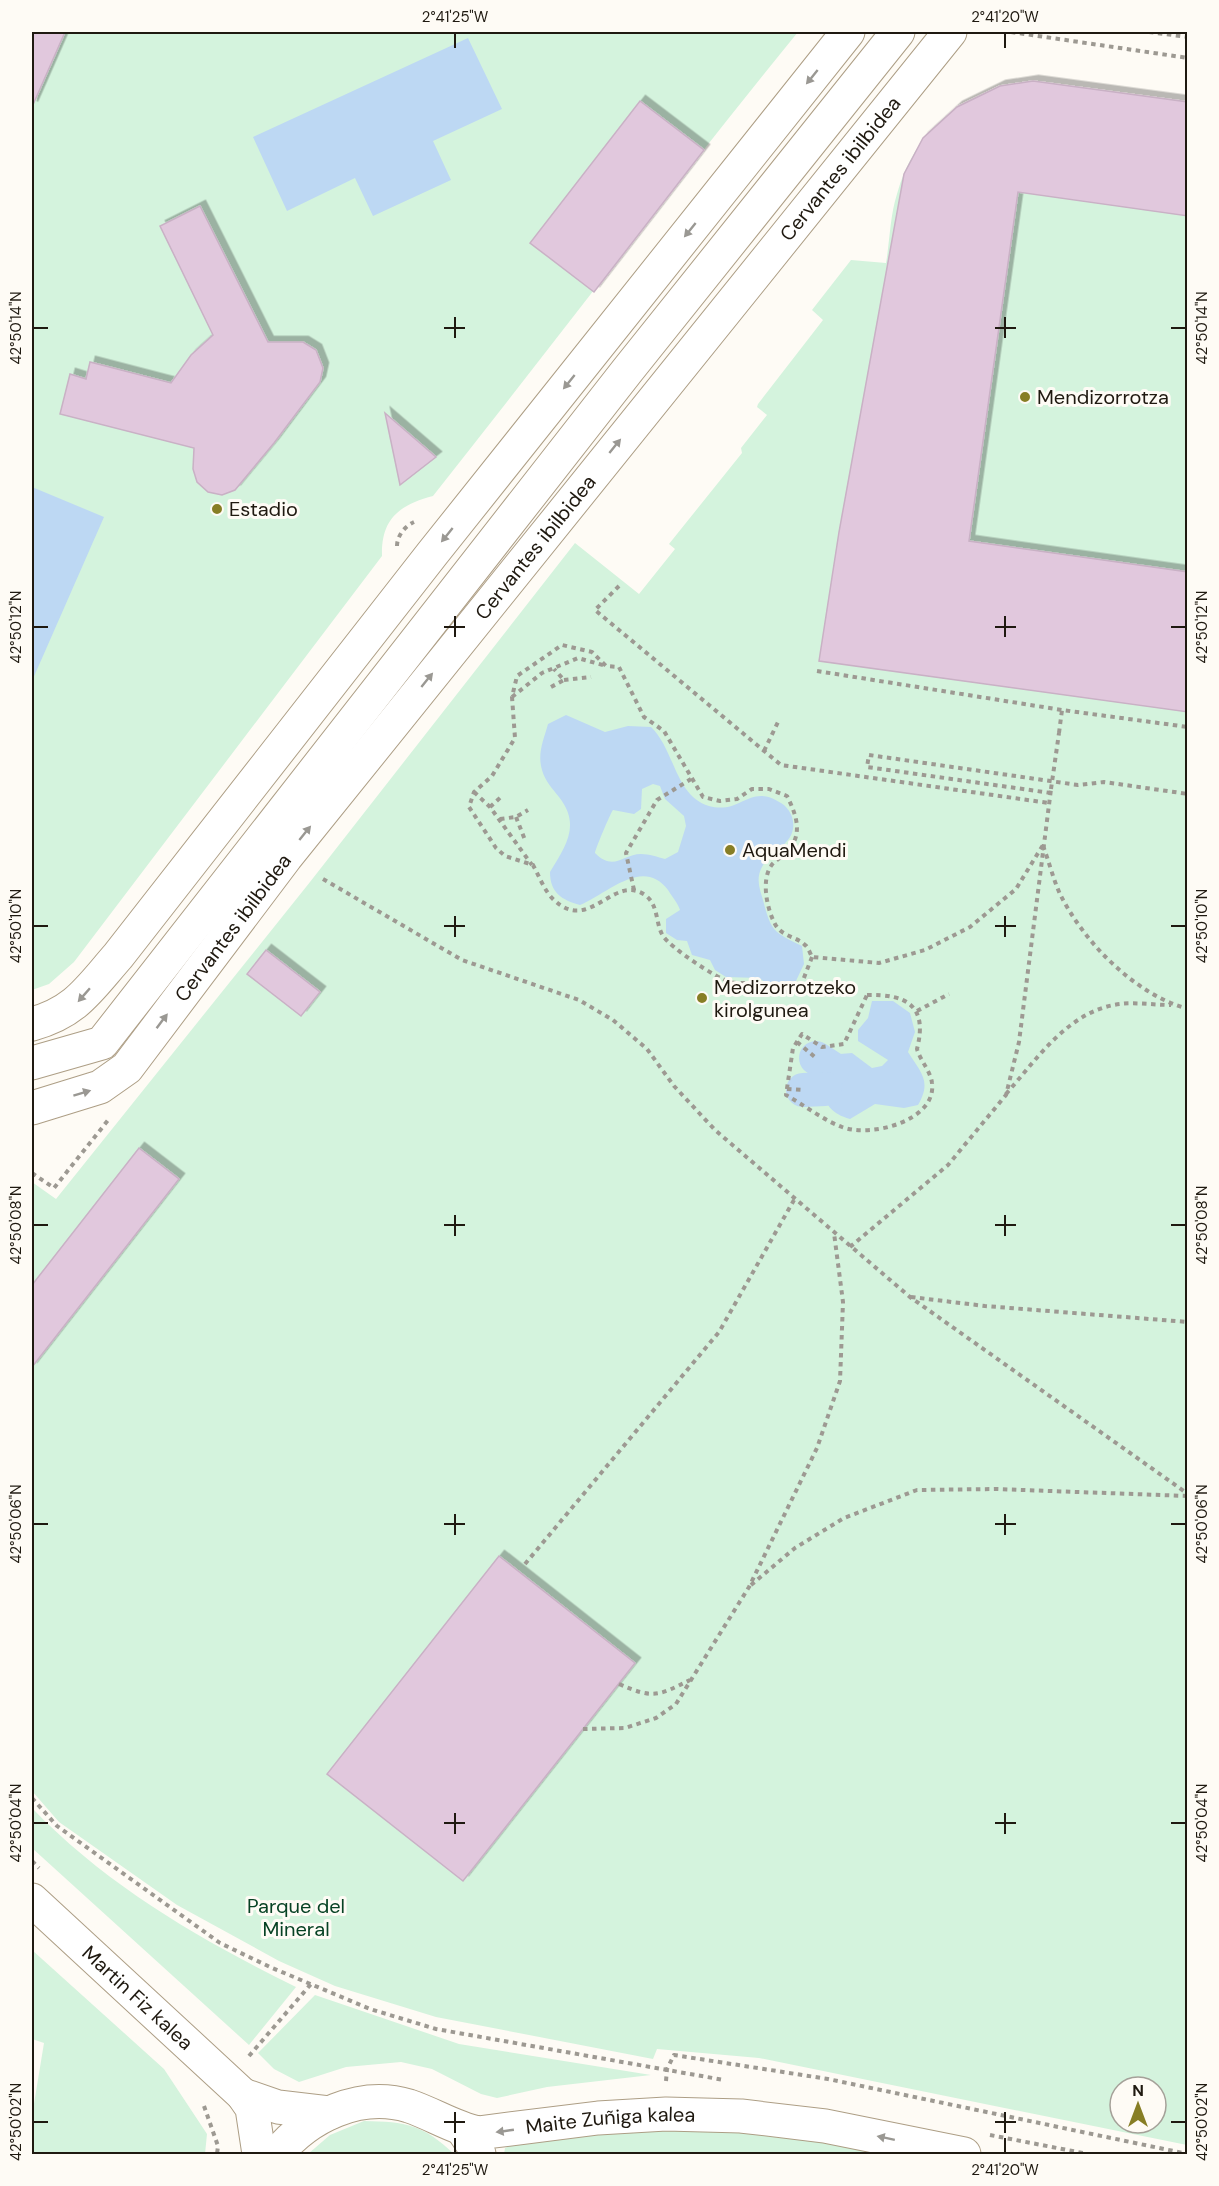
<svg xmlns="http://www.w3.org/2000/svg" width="1219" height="2186" font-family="'DM Sans',sans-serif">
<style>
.green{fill:#d4f3dd;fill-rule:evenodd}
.water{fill:#bdd8f3;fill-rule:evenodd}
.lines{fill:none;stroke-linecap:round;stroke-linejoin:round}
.canal{stroke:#bdd8f3;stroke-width:34}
.building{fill:#e1c8dd;stroke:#c9b1c5;stroke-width:1.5;filter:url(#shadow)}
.minor-casing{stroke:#ad9e85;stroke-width:35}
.major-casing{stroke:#ad9e85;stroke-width:35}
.path{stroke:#9d9992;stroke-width:4;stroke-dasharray:4.5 4.5;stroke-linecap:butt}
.minor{stroke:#fff;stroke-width:33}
.major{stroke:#fff;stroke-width:33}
.path-bridge{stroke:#9d9992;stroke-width:4;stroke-dasharray:4.5 4.5;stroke-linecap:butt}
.oneway{fill:#9a9893}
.ticks{fill:none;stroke:#1f1910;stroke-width:2}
.poi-dot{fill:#877e25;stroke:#fefbf5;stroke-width:2}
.labels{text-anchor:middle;stroke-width:6;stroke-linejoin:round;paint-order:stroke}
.street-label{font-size:20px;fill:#1f1910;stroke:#fefbf5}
.poi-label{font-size:20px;fill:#1f1910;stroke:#fefbf5;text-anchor:start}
.park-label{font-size:20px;fill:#074224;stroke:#fefbf5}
.neatline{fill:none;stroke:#1f1910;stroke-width:2}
.ticks-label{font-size:15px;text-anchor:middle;fill:#1f1910}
</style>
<defs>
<filter id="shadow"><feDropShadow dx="5.5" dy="-5.5" stdDeviation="0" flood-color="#0004"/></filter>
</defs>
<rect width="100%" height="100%" fill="#fefbf5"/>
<g class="green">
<path d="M 32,32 L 798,32 C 674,184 555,342 433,496 C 399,505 381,519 382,556 L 74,962 L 49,984 L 32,990 Z"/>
<path d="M 1033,81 L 1187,102 L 1187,2145 L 759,2058 L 657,2049 L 653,2059 L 436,2017 L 335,1986 L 279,1961 L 177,1905 L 59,1822 L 32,1791 L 32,1182 L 56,1199 L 310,882 L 575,543 L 639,594 L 675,549 L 669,544 L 742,453 L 741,448 L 767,415 L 757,407 L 758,404 L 823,320 L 812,310 L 851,260 L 886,263 C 890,240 890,216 897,194 C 915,128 967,88 1033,81 ZM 1120,2087 L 1156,2087 L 1156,2123 L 1120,2123 Z"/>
<path d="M 32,1808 C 107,1886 199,1939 296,1987 L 249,2045 L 32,1848 Z"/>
<path d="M 32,1950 L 164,2069 L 207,2134 L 205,2154 L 32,2154 L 32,2116 L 44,2043 L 32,2039 Z"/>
<path d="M 315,1995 L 459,2044 L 651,2075 L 547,2087 L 497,2098 L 481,2094 L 432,2069 L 401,2062 L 346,2067 L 299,2082 L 274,2069 L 258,2053 Z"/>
<path d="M 364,2121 C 407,2122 422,2124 454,2154 L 308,2154 L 330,2135 Z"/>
<path d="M 729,2126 L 908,2154 L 504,2154 L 505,2148 C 562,2123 665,2128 729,2126 Z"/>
</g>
<g class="water">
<path d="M 468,38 L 502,109 L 433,141 L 451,180 L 373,216 L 355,178 L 287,211 L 253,137 Z"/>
<path d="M 32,487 L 104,517 L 32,681 Z"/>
<path d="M 566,715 L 605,732 L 628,726 L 651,727 C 675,750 675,796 709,806 C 741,815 750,782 781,803 C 786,806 790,811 792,817 C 800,844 769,850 761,869 C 756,880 760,890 763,900 C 771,931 773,932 802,946 L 804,964 L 795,983 L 785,988 L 774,988 L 759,978 L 726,977 L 715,970 L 710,960 L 692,955 L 687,941 L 677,940 L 666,933 L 666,919 L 680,910 C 678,903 672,897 668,890 C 643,856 607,894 580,905 C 562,900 550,893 550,872 C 566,846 581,825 559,797 C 552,788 545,781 542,770 C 537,753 544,739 548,724 ZM 653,784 L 660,786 L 665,799 L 684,816 L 686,826 L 678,852 L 665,859 C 658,857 649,854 641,854 C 623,854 614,872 595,853 C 595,850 610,814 613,810 L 634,814 L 641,809 L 642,789 Z"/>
<path d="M 872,1001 L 893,1001 L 910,1013 L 915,1032 L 908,1052 C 921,1073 932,1081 918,1105 L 904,1108 L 875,1104 L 850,1119 C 811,1108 827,1080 840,1054 L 852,1053 L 872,1068 L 882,1066 L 888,1060 L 858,1041 L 858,1030 L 868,1018 Z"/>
</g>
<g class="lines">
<g class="canal">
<path d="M 816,1058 L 833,1069"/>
<path d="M 803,1090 L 825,1089"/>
</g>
</g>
<g class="building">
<path d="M 32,32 L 65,32 L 32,107 Z"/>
<path d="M 1033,81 L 1188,102 L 1188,216 L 1018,192 L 969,541 L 1188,572 L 1188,712 L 819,661 L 839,532 L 904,174 L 923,138 L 957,107 L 1000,86 Z"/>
<path d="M 640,101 L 704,150 L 594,292 L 530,243 Z"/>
<path d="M 200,206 L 268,342 L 303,342 L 316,350 L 323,368 L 320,382 L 274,443 L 235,490 L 222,495 L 208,492 L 197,482 L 193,469 L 194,448 L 60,414 L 70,374 L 86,379 L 90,362 L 171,383 L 191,355 L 213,335 L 160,226 Z"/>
<path d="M 385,413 L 436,457 L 400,485 Z"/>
<path d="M 266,950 L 320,992 L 301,1016 L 247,974 Z"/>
<path d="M 139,1148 L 179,1179 L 32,1367 L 32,1285 Z"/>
<path d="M 499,1556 L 635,1663 L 463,1881 L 327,1774 Z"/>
</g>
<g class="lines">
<defs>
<g id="minor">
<path d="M 32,1024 C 76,1012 89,989 118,956 L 432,554 L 848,32"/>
<path d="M 32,1063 L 102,1043 L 627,371 L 898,32"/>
<path id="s1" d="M 32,1108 L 100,1087 L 127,1068 L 286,857 L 950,32"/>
<path d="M 463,2130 L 479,2154"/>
</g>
<g id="major">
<path id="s2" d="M 32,1900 L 243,2095 L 252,2108 L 259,2154"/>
<path d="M 243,2095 L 278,2107 L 329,2113"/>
<path id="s3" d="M 277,2154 C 308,2116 360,2091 409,2106 C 433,2114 454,2128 478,2133 L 598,2118 L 666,2114 L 741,2116 L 825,2126 L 964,2154"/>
</g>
</defs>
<use href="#minor" class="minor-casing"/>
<use href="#major" class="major-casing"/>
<g class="path">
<path d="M 1011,32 L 1188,58"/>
<path d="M 1149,32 L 1188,37"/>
<path d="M 397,546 C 397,536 405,526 414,522"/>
<path d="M 619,586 L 595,610 L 781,765 L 1049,803"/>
<path d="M 817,671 L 1062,710"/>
<path d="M 564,680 L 591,677"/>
<path d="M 551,687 L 564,680 L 554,669"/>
<path d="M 512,697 L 542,673 L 578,658 L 606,666"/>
<path d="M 1059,733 L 1062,710 L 1188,727"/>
<path d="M 764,751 L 779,720"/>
<path d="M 474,792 L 490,807 L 532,865"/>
<path d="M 1051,793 L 867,767 L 869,755 L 1078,785 L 1104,782 L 1188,794"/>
<path d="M 490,807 L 502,796"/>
<path d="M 516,817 L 525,840"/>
<path d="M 500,819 L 516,817 L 528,810"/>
<path d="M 1043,846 C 1049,861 1053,879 1060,894 C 1084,942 1134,994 1188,1009"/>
<path d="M 323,879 L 462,960 L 579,1000 L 613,1020 L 647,1049 L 674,1086 L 715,1130 L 910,1297 L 1188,1494"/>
<path d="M 634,890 L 626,853 L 657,800 L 691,779"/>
<path d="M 812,957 L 800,988 C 777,997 774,990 753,984 C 745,982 738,984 730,982 C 716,978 671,948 663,936 C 655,923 659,905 645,895 C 613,873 590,934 554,900 C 545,892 539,876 533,865 L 505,856 L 496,848 L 469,807 L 474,792 L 492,776 L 515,738 L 512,697 L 517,676 L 562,645 L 592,652 L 606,666 L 619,667 L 644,717 L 664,731 L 703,797 L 720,801 L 737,799 L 752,789 L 769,789 L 787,796 C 797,816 804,836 785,854 C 781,858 774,861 771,866 C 761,881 767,909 775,924 C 782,937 796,936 805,945 C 808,947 810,953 812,957 L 879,963 L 925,950 L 970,927 L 1016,889 L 1043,845"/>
<path d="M 867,995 C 907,994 928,1006 917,1049 C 920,1060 931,1072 932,1083 C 937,1121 870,1138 842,1127 C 823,1120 804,1105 786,1095 L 793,1048 L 802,1034 L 822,1047 L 844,1044 Z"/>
<path d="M 917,1011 L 949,994"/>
<path d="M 797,1042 L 816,1058"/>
<path d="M 787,1089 L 803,1090"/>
<path d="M 1006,1094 C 1037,1059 1069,1010 1120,1004 C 1136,1002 1154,1005 1171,1005"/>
<path d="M 32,1173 L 54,1188 L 109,1119"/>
<path d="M 850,1247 L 948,1165 L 1006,1095 L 1019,1042 L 1051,789"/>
<path d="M 911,1297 L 985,1306 L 1188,1322"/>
<path d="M 525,1564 L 719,1332 L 794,1200"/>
<path d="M 751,1585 L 795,1548 L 844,1518 L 917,1490 L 995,1489 L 1188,1496"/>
<path d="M 619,1684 C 653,1699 658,1696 690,1680"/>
<path d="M 583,1729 L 625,1728 L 656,1718 L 676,1704 L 749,1587 L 817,1448 L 840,1381 L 843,1302 L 834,1233"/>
<path d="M 32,1798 L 57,1826 L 220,1943 L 270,1967 L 370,2009 L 436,2029 L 724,2080"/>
<path d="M 32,1861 L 39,1868"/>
<path d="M 249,2056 L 311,1984"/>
<path d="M 666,2081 L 667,2069 L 674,2055 L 828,2079 L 1188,2154"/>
<path d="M 204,2106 L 218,2146 L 217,2154"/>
<path d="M 990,2135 L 1088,2154"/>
</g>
<use href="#minor" class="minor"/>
<use href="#major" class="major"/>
<path class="path-bridge" d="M 1051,789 L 1059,733"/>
</g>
<defs><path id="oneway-solid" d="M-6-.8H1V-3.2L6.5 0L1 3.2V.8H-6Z" transform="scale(1.5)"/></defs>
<g class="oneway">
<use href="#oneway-solid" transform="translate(812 77) rotate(129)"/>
<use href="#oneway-solid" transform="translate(690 230) rotate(129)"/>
<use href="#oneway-solid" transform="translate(569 382) rotate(129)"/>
<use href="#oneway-solid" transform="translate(615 446) rotate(-51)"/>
<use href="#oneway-solid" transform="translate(447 535) rotate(129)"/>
<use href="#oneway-solid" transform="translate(427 680) rotate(-51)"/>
<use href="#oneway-solid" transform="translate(305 833) rotate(-51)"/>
<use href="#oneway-solid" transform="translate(84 995) rotate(131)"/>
<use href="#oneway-solid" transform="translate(162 1021) rotate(-53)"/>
<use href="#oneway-solid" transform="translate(82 1093) rotate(-17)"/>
<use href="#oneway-solid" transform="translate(505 2131) rotate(172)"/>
<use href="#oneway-solid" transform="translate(886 2138) rotate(-168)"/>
</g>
<path class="ticks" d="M 455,33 L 455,48M 1005,33 L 1005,48M 455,317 L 455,338M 1005,317 L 1005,338M 33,328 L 48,328M 444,328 L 465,328M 995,328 L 1016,328M 1171,328 L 1186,328M 455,616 L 455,637M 1005,616 L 1005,637M 33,627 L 48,627M 444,627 L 465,627M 995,627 L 1016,627M 1171,627 L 1186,627M 455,916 L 455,937M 1005,916 L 1005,937M 33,926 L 48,926M 444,926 L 465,926M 995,926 L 1016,926M 1171,926 L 1186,926M 455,1215 L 455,1236M 1005,1215 L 1005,1236M 33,1225 L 48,1225M 444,1225 L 465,1225M 995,1225 L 1016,1225M 1171,1225 L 1186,1225M 455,1514 L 455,1535M 1005,1514 L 1005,1535M 33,1524 L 48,1524M 444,1524 L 465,1524M 995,1524 L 1016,1524M 1171,1524 L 1186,1524M 455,1813 L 455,1834M 1005,1813 L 1005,1834M 33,1823 L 48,1823M 444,1823 L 465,1823M 995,1823 L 1016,1823M 1171,1823 L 1186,1823M 455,2112 L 455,2133M 1005,2112 L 1005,2133M 33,2122 L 48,2122M 444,2122 L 465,2122M 995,2122 L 1016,2122M 1171,2122 L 1186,2122M 455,2138 L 455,2153M 1005,2138 L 1005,2153"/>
<g class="poi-dot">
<circle cx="1025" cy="397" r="6"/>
<circle cx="217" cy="509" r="6"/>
<circle cx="730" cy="850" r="6"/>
<circle cx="702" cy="998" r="6"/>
</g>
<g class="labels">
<g class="street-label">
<text dy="7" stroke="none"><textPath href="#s1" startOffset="1252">Cervantes ibilbidea</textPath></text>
<text dy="7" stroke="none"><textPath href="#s1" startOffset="766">Cervantes ibilbidea</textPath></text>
<text dy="7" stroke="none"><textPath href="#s1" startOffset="280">Cervantes ibilbidea</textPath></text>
<text dy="7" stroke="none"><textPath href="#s2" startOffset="144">Martin Fiz kalea</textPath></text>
<text dy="7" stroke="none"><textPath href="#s3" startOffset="356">Maite Zuñiga kalea</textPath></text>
</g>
<g class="poi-label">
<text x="1037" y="404">Mendizorrotza</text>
<text x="229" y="516">Estadio</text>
<text x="742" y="857">AquaMendi</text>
<text x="714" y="994">Medizorrotzeko<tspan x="714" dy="23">kirolgunea</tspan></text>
</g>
<g class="park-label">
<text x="296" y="1913">Parque del<tspan x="296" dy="23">Mineral</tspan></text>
</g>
</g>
<rect width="1219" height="2186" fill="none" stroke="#fefbf5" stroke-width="66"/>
<g transform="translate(1138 2105)"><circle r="28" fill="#fefbf5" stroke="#a5a199" stroke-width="1.5"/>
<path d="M0-4.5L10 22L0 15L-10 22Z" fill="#877e25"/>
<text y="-9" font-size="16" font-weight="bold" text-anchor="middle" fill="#1f1910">N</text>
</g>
<rect x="33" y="33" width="1153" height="2120" class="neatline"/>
<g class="ticks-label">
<text x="455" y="22">2°41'25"W</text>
<text x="1005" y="22">2°41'20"W</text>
<text transform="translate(16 328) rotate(-90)" y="5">42°50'14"N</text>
<text transform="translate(1202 328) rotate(-90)" y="5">42°50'14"N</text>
<text transform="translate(16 627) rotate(-90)" y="5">42°50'12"N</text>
<text transform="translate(1202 627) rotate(-90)" y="5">42°50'12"N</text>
<text transform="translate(16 926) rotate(-90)" y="5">42°50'10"N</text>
<text transform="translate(1202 926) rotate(-90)" y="5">42°50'10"N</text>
<text transform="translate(16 1225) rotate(-90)" y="5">42°50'08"N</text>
<text transform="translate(1202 1225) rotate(-90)" y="5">42°50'08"N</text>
<text transform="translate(16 1524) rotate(-90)" y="5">42°50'06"N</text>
<text transform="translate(1202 1524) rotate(-90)" y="5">42°50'06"N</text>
<text transform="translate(16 1823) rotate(-90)" y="5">42°50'04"N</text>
<text transform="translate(1202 1823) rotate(-90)" y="5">42°50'04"N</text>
<text transform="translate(16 2122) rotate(-90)" y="5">42°50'02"N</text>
<text transform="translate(1202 2122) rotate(-90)" y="5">42°50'02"N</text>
<text x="455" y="2175">2°41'25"W</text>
<text x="1005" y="2175">2°41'20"W</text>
</g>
</svg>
